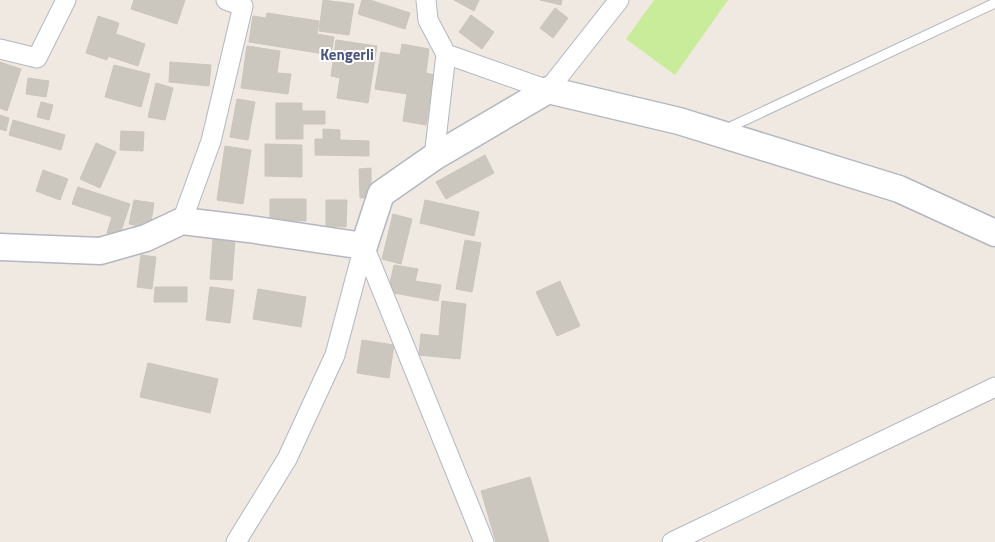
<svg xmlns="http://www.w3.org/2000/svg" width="995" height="542" font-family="'Titillium Web',sans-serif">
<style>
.pitch{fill:#c9ec9a}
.building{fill:#cbc7bf;stroke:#cbc5ba}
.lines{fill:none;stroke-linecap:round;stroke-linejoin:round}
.lane-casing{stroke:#b4b7c1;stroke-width:11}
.street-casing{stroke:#b4b7c1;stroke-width:21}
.secondary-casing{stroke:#b4b7c1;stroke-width:29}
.lane{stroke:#fff;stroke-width:9}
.street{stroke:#fff;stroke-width:19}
.secondary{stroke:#fff;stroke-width:26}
.labels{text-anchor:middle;stroke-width:4;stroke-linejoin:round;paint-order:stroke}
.quarter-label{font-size:15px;font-weight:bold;fill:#4d5680;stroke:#fff}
</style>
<rect width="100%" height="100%" fill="#efe9e1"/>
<path class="pitch" d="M 654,0 L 728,0 L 675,75 L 626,39 Z"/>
<g class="building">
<path d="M 134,0 L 185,0 L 177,24 L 131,9 Z"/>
<path d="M 323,0 L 354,4 L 349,35 L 319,31 Z"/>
<path d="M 362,0 L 370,0 L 410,13 L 405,29 L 358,14 Z"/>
<path d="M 454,0 L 479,0 L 474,11 Z"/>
<path d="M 540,0 L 562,0 L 561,5 Z"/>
<path d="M 555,8 L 568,18 L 553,38 L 540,28 Z"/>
<path d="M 267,13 L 319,21 L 317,34 L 334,37 L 331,55 L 249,42 L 253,16 L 266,18 Z"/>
<path d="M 471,15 L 494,32 L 482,49 L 459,32 Z"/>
<path d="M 98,16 L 119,23 L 107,60 L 86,53 Z"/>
<path d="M 116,34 L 145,44 L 138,66 L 108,56 Z"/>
<path d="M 336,40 L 377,46 L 368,103 L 337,98 L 340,78 L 331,76 Z"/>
<path d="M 402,44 L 429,49 L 426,73 L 434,75 L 426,125 L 403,121 L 407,94 L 375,89 L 381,52 L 400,55 Z"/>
<path d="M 247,46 L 280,51 L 277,73 L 291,74 L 288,94 L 241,88 Z"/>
<path d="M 0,62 L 21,69 L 7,111 L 0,108 Z"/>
<path d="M 170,62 L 211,65 L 209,86 L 169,82 Z"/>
<path d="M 114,65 L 150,74 L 141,107 L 105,97 Z"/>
<path d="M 28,78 L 49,81 L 46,97 L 26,94 Z"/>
<path d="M 156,83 L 173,88 L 165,120 L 148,117 Z"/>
<path d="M 237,99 L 255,102 L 248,140 L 230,137 Z"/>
<path d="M 41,102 L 53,105 L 49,120 L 37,117 Z"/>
<path d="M 276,103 L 302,103 L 302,111 L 325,111 L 325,124 L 303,124 L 303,139 L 276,139 Z"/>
<path d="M 0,115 L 9,118 L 6,131 L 0,129 Z"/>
<path d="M 13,120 L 65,135 L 61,150 L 9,135 Z"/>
<path d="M 323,129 L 340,130 L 340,140 L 369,141 L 369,156 L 315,155 L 315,139 L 323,139 Z"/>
<path d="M 121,131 L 144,132 L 143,151 L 120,150 Z"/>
<path d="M 96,143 L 116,152 L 100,188 L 80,179 Z"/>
<path d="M 265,144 L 302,145 L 302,177 L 265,176 Z"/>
<path d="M 225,146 L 251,150 L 243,204 L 217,200 Z"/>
<path d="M 485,155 L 494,173 L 446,199 L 436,182 Z"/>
<path d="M 371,168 L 371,197 L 360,198 L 359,169 Z"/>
<path d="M 43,170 L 68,179 L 60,200 L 36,191 Z"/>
<path d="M 78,187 L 130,204 L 119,237 L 107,233 L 112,217 L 72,204 Z"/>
<path d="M 270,199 L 306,199 L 306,221 L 270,220 Z"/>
<path d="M 134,200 L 154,203 L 150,228 L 129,224 Z"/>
<path d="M 326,200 L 347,200 L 346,227 L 326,226 Z"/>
<path d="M 425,200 L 479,212 L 474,236 L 420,223 Z"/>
<path d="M 393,214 L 412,219 L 401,264 L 382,259 Z"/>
<path d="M 213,238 L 235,239 L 232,280 L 210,279 Z"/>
<path d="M 465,240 L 481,243 L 472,292 L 456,289 Z"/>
<path d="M 141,255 L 156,257 L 152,289 L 137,287 Z"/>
<path d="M 394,265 L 418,269 L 415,281 L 441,285 L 438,301 L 388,292 Z"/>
<path d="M 560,281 L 580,326 L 557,336 L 536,292 Z"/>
<path d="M 155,287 L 187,287 L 187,302 L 154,302 Z"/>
<path d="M 210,287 L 234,290 L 230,323 L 206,320 Z"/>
<path d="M 258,289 L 306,297 L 301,327 L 253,319 Z"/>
<path d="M 442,301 L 466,304 L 460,359 L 419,355 L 421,334 L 439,336 Z"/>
<path d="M 362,340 L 394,345 L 389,378 L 357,373 Z"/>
<path d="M 148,363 L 218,379 L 210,413 L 140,397 Z"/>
<path d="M 530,477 L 549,542 L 496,542 L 481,491 Z"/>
</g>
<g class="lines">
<defs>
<path id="lane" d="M 726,129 L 995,3"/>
<g id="street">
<path d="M 426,0 L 428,20 L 446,54 L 548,90 L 619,0"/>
<path d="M 0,49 L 37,58 L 66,0"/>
<path d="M 434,157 L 446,54"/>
<path d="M 182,221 L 211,141 L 243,6 L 226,0"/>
<path d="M 364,246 L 484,542"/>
<path d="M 236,542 L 287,459 L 335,355 L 364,246"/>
<path d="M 672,542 L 995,387"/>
</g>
<path id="secondary" d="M 0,247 L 100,251 L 146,238 L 182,221 L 249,229 L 364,246 L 381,194 L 434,157 L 548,90 L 679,121 L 899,189 L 995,233"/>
</defs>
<use href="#lane" class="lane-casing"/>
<use href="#street" class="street-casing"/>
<use href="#secondary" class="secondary-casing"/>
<use href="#lane" class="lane"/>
<use href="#street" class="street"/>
<use href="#secondary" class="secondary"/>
</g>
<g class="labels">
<g class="quarter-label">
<text x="347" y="60">Kengerli</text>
</g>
</g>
</svg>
